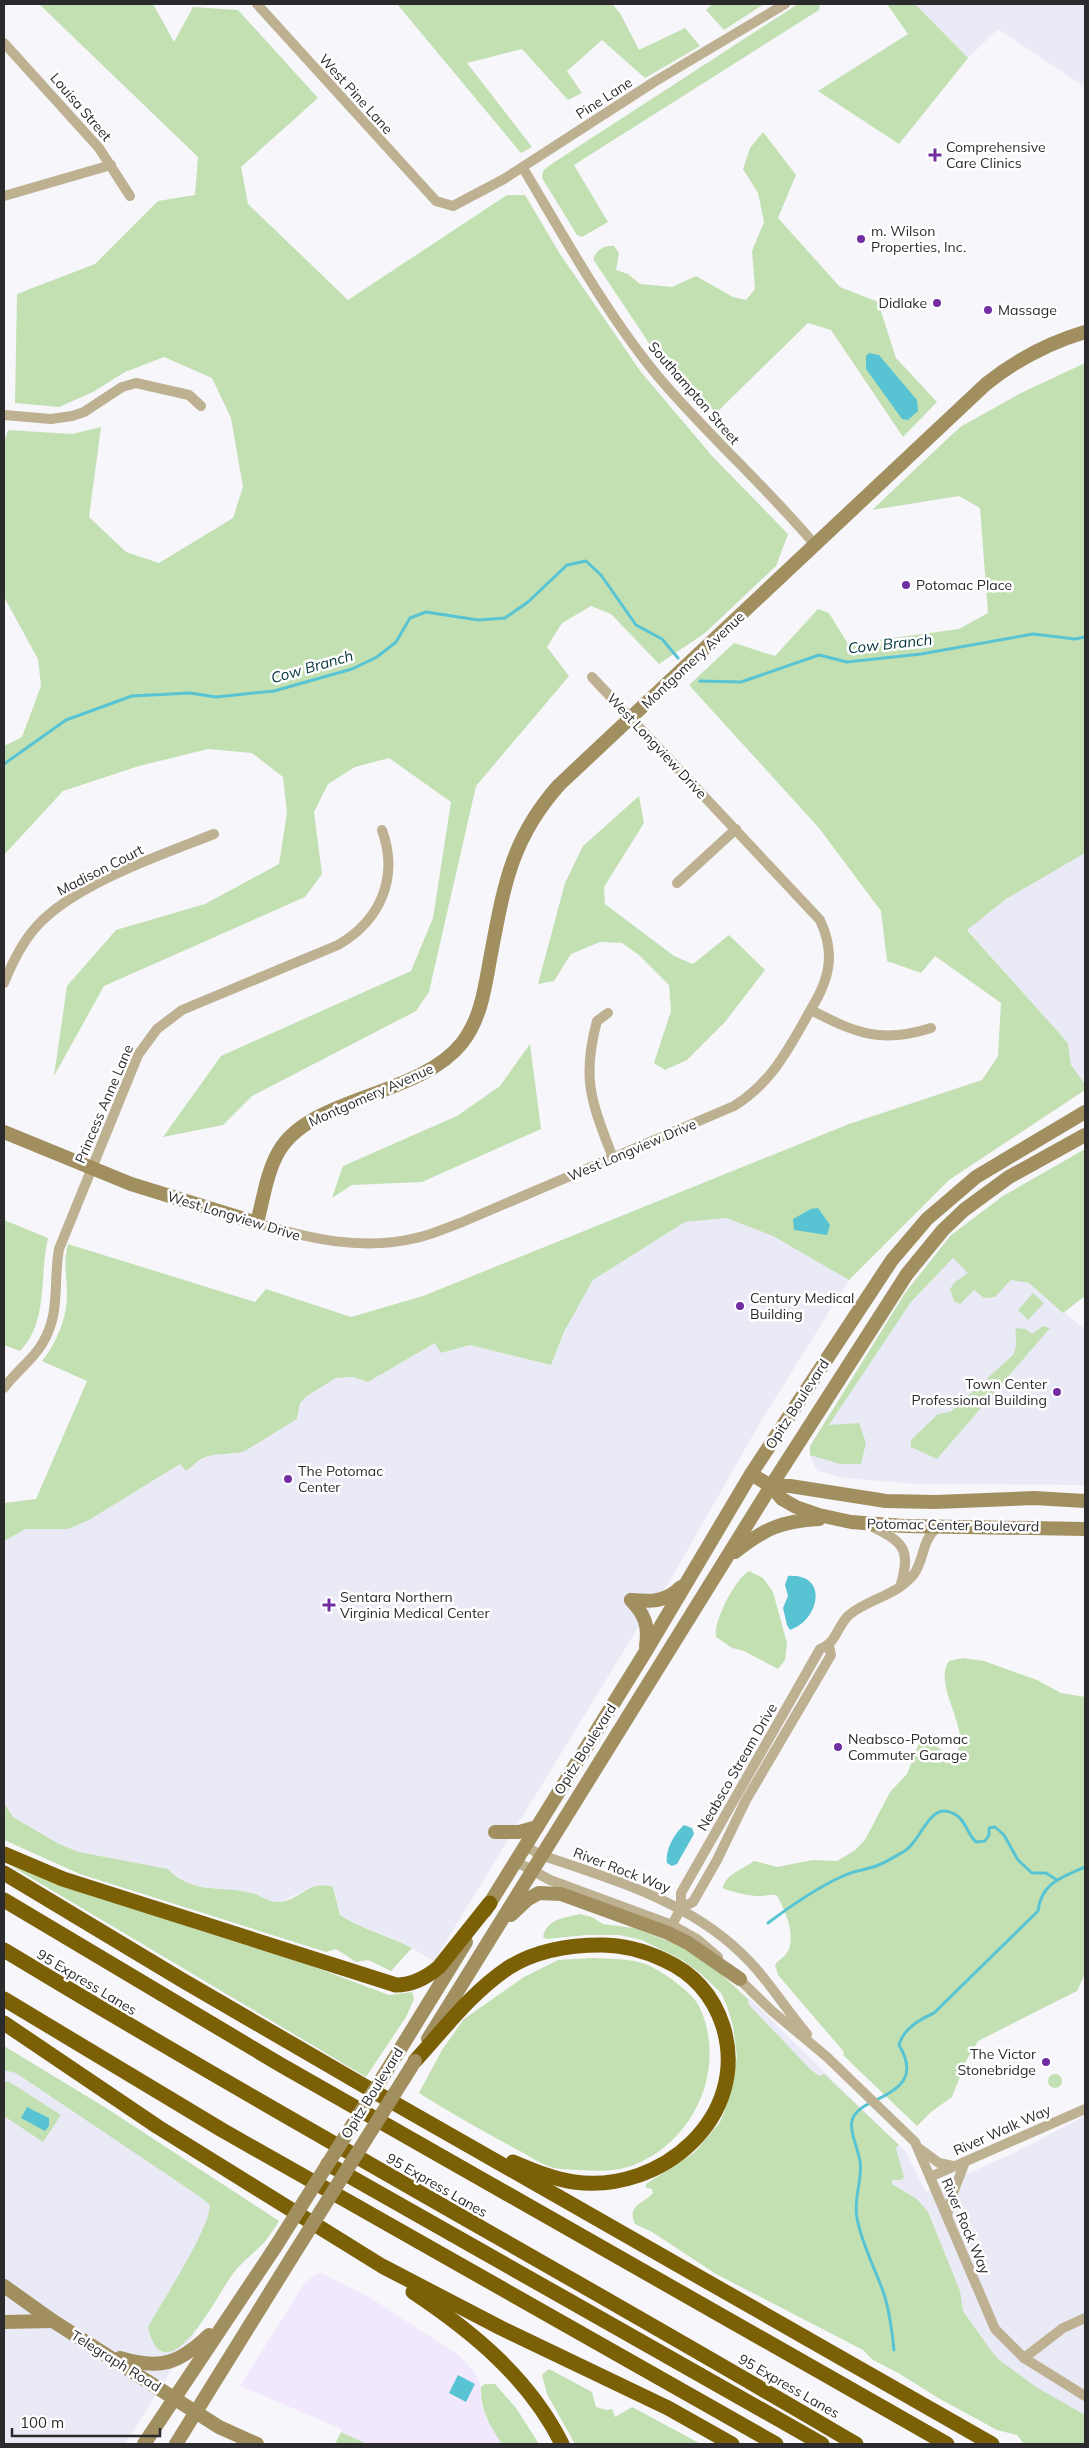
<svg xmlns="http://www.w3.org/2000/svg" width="1089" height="2448" font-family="Mulish,sans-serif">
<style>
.built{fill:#eaeaf6}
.industrial{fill:#f2e8fd}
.green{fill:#c3e0b2}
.water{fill:#58c4d3}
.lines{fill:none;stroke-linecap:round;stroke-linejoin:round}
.stream{stroke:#58c4d3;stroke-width:3}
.street{stroke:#beb192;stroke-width:10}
.secondary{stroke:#a18f5f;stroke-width:14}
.highway{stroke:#7c6006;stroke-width:15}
.secondary-bridge{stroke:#a18f5f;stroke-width:14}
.poi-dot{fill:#712ea3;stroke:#fff;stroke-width:2}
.labels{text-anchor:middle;stroke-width:5;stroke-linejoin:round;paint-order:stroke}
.street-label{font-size:14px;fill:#2b2b2d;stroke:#fff}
.poi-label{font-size:14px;fill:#2b2b2d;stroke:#fff;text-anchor:start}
.water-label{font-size:15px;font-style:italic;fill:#00353c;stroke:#fff}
</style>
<rect width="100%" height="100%" fill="#f6f6fb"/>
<g class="built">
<path d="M 915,4 L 1085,4 L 1085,87 L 998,29 L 968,58 Z"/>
<path d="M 1085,853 L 1085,1084 L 1071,1065 L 1068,1043 L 967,929 L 1006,899 Z"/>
<path d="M 726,1218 L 773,1236 L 849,1280 L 761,1421 L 671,1579 L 636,1631 L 434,1961 L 412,1948 L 383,1934 L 361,1926 L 340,1915 L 335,1891 L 313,1886 L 280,1902 L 263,1900 L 253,1893 L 189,1885 L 168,1869 L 79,1852 L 59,1844 L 13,1817 L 4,1803 L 4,1541 L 26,1529 L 68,1529 L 89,1520 L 180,1464 L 186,1471 L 202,1459 L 212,1455 L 236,1454 L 297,1419 L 300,1403 L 307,1396 L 336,1378 L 353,1377 L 368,1382 L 436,1343 L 441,1353 L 470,1345 L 551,1365 L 564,1333 L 593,1280 L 685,1222 Z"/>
<path d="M 953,1258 L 969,1273 L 1029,1283 L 1085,1329 L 1085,1485 L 915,1484 L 844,1478 L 817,1471 L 810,1455 L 829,1425 L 911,1302 Z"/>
<path d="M 748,1997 L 906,2152 L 926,2192 L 1016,2152 L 1085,2116 L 1085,2438 L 737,2130 L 756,2075 Z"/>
<path d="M 4,2046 L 106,2108 L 279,2221 L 267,2239 L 232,2274 L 125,2444 L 4,2444 Z"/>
</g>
<path class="industrial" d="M 321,2273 L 369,2297 L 460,2356 L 476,2375 L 481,2387 L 482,2406 L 485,2416 L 502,2444 L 367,2444 L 341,2432 L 342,2429 L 240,2386 L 304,2284 L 316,2274 Z"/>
<g class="green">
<path d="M 39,4 L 153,4 L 174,42 L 193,7 L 238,10 L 318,98 L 241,167 L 248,204 L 348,300 L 507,195 L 525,195 L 560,254 L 641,372 L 713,457 L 788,534 L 776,566 L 705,633 L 659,664 L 611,614 L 591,606 L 562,623 L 547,647 L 569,676 L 476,786 L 429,992 L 416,1011 L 252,1096 L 223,1125 L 163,1137 L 221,1056 L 411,971 L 433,918 L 451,802 L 389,758 L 355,767 L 328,784 L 314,812 L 322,874 L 305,897 L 104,986 L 54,1076 L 67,986 L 116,930 L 205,904 L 279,864 L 287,813 L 283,777 L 252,753 L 208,749 L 139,766 L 63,791 L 4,855 L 4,746 L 22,737 L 41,686 L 38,659 L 4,597 L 4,443 L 8,430 L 72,434 L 101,427 L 89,517 L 126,552 L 159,563 L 233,518 L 243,487 L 231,418 L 212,378 L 164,357 L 125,372 L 93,392 L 59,407 L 15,403 L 17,294 L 95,264 L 158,201 L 195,195 L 198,157 Z"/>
<path d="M 397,4 L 612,4 L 620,13 L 639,50 L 685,28 L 700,46 L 645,78 L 602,40 L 567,71 L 582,93 L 568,100 L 522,49 L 467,63 L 532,147 L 521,153 Z"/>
<path d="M 713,4 L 764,4 L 724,30 L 706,10 Z"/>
<path d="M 798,4 L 820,4 L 819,10 L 574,165 L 608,222 L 582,237 L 577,235 L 542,178 L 543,171 L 550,165 Z"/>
<path d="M 887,4 L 915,4 L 968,58 L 899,144 L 818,91 L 908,34 Z"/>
<path d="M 763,132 L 796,175 L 778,218 L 840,287 L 878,302 L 896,358 L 937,402 L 903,437 L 831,330 L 808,323 L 716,413 L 653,349 L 593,259 C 597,250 604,245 614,246 L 619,253 L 616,270 L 628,274 L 640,284 L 672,287 L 696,276 L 733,297 L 746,300 L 755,289 L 752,251 L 764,222 L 758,193 L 743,169 L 750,148 Z"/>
<path d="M 1085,363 L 1085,853 L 1006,899 L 967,930 L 1068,1043 L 1071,1065 L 1085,1084 L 1085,1090 L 949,1180 L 849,1280 L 773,1236 L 726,1218 L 685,1222 L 593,1280 L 564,1332 L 551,1365 L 470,1345 L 441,1353 L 435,1343 L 368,1382 L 353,1377 L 336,1378 L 307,1396 L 300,1403 L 297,1419 L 245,1451 C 231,1456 216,1452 203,1458 C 197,1461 192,1467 186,1471 L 180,1464 L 89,1520 L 68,1529 L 26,1529 L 4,1541 L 4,1503 L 36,1499 L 87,1381 L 42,1361 C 56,1344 67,1318 67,1295 C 67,1277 63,1262 68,1244 L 255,1302 L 266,1289 L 351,1317 L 423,1296 L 849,1124 L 982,1080 L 998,1056 L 1001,1003 L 935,956 L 921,973 L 887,961 L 881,911 L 819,828 L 689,685 L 734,643 L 775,656 L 818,609 L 829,613 L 848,644 L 959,629 L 988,613 L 980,508 L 959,496 L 872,510 L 960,427 L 1021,393 Z"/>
<path d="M 639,796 L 644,823 L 604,887 L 605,904 L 674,956 L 693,964 L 729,935 L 765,970 L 725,1022 L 687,1060 L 665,1070 L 654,1063 L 671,1011 L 669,985 L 639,955 L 622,943 L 600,942 L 571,954 L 554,981 L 538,984 L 565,883 L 583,846 Z"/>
<path d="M 530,1044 L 541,1129 L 422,1182 L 352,1185 L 332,1198 L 343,1166 L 457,1116 L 500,1086 Z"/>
<path d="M 1085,1149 L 1085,1296 L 1063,1313 L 1029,1283 L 1011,1280 L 995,1297 L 984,1298 L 974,1290 L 960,1304 L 954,1301 L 950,1289 L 955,1282 L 968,1273 L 953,1258 L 911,1302 L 829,1425 L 859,1423 L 866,1443 L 861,1464 L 840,1464 L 810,1455 L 810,1446 L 905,1293 L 951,1235 L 1003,1196 Z"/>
<path d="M 4,1220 L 48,1238 C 39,1276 49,1321 20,1351 L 4,1345 Z"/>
<path d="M 1033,1293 L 1044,1303 L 1028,1320 L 1018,1310 Z"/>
<path d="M 1043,1326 L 1050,1328 L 937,1459 L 911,1447 L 911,1440 L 938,1414 L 950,1412 L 1013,1355 C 1019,1342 1014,1339 1016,1328 L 1026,1329 L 1032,1334 Z"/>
<path d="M 749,1571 L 763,1578 L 773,1592 L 787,1643 L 785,1660 L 778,1669 L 744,1651 L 732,1648 L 716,1637 C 713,1622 735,1579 749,1571 Z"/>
<path d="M 963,1658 L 984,1661 L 1037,1680 L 1061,1693 L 1085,1697 L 1085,1974 L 1077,1991 L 978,2041 L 967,2059 L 952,2097 L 931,2112 L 917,2126 L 843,2055 L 844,2052 L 778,1975 L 775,1965 C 778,1960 783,1958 786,1954 C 798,1938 785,1910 777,1896 C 770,1893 765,1897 757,1896 C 751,1896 727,1891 723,1888 C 724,1875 745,1868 754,1861 L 777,1867 L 813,1860 L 837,1861 L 854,1851 L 865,1840 L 890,1792 L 907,1774 L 919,1743 L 924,1739 C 935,1742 941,1754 954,1755 C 976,1736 931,1686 949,1661 Z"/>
<path d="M 4,1803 L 13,1817 L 59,1844 L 79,1852 L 168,1869 C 194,1895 219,1885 251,1893 C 261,1895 268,1903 280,1902 C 303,1899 306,1880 333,1887 L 340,1915 C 362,1929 389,1936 412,1948 L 391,1971 L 368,1960 L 356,1962 L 336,1949 L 326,1952 L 80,1874 L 4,1840 Z"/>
<path d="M 11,1866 L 201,1931 L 309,1965 L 389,1995 L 412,1992 L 414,1999 L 406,2017 L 366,2077 Z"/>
<path d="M 580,1914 L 592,1917 L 603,1924 L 634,1928 L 683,1947 L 707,1961 L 748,1999 L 749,2005 L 810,2069 L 819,2076 L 824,2074 L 899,2145 L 896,2148 L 904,2177 L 901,2180 L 892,2180 L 892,2184 L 917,2199 L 928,2212 L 960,2291 L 963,2311 L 990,2349 L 998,2359 L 1036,2387 L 1085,2415 L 1085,2444 L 1024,2444 L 1017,2435 L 997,2430 L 940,2399 L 900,2374 L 873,2360 L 863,2350 L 716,2274 L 652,2232 L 635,2224 C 626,2205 645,2203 653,2193 L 652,2189 L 646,2188 L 646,2184 L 694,2153 L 720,2122 L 725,2110 L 737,2057 L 733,2026 L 727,2006 L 721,1993 L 700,1973 L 682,1960 L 642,1940 L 619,1935 L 586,1935 L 547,1939 L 543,1937 C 547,1918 565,1918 580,1914 Z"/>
<path d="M 591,1958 C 609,1959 631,1958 648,1965 C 663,1972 693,1992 700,2008 C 727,2068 695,2141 634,2165 C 616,2172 596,2171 578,2170 C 569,2169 559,2170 551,2167 C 540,2164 528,2155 518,2150 C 484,2132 451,2113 419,2093 L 442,2050 L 464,2019 L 524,1977 L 558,1960 Z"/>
<path d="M 4,2046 L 106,2108 L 279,2221 C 275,2227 271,2234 266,2240 C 256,2252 241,2262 232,2275 C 218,2294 165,2400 148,2327 C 162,2301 209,2231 210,2205 L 196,2194 L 16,2073 L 4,2070 Z"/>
<circle cx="1055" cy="2081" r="7"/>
<path d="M 8,2081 L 61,2115 L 43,2142 L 4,2116 L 4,2083 Z"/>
<path d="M 549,2369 L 592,2392 L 596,2407 L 606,2410 L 612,2409 L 615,2417 L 632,2407 L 701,2444 L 575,2444 L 547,2394 L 542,2375 Z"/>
<path d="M 485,2384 L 495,2384 L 516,2408 L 539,2444 L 502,2444 C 490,2426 480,2410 481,2387 Z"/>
<path d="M 341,2432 L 367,2444 L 335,2444 Z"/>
</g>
<g class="water">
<path d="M 869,353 L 879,355 L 917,400 L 918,411 L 908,420 L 902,419 L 866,369 L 866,356 Z"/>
<path d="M 818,1208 L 830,1225 L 827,1235 L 794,1230 L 793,1219 L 811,1209 Z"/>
<path d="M 788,1576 C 830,1573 819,1621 790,1630 L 787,1625 L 783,1608 L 788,1596 L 785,1585 Z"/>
<path d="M 684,1825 L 692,1828 L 694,1834 L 677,1864 L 672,1866 L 667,1863 C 665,1850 674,1834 684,1825 Z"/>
<path d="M 27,2107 L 49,2118 L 49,2126 L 45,2131 L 21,2118 Z"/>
<path d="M 458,2375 L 475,2384 L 466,2402 L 449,2393 Z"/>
</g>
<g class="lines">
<g class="stream">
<path d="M 700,681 L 741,682 L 819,655 L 847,662 L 921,654 L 1033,634 L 1075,639 L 1085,637"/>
<path d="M 4,764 L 66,720 L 132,696 L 190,693 L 216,697 L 274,691 L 352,669 L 377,657 L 396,642 L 410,618 L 426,612 L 478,620 L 505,618 L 528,602 L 567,565 L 586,561 L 601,575 L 636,625 L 662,639 L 678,658"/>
<path d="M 768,1923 C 792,1905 816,1888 843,1876 C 853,1871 865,1870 876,1866 C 885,1863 894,1857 903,1852 C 918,1845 928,1809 945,1811 C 966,1814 965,1832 976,1842 L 985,1841 L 989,1835 L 989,1828 L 995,1827 L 1004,1835 L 1018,1860 L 1032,1873 L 1046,1873 L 1057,1880"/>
<path d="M 876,2100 C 902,2088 917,2075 899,2045 C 903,2029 920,2019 934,2013 L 1038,1911 C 1041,1883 1062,1877 1085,1867"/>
<path d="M 870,2103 C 839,2118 855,2135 860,2161 C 863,2179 853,2199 857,2218 C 862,2245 875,2268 884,2294 C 890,2312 892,2332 894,2350"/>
</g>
<g class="street">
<path d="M 257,4 L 436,201 L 453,206 L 504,179 L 654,82 L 785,4"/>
<path d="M 4,43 L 99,148 L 130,196"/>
<path d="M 523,168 C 563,235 606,313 656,374 C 706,434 766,486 816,546"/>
<path d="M 4,196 L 111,165"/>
<path d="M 4,415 L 51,419 L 72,416 L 84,412 L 122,387 L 136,383 L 189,395 L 201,406"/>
<path d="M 677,883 L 736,829"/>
<path d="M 4,983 C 12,963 21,944 36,927 C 74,884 161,855 214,834"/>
<path d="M 811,1010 C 855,1033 881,1044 931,1028"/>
<path d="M 608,1013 L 597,1021 C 581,1080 592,1103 613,1158"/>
<path d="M 257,1223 C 310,1239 362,1251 416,1238 C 431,1235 446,1228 460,1223 L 734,1106 C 769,1085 787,1052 806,1018 C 815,1002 825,987 828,968 C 831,951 827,935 820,920 L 592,677"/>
<path d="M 4,1388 C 15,1372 32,1361 42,1344 C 61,1314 53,1282 59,1249 L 138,1055 L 157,1029 L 182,1010 L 338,945 C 381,920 399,877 382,830"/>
<path d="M 869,1525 C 901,1541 912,1547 901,1584"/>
<path d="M 525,1846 L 541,1855 C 616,1881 694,1902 750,1962 C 771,1984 787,2011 807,2034"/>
<path d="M 515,1861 L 550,1880 L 672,1925 L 697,1939 L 718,1957"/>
<path d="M 681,1908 L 693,1902 L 717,1860 L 746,1800 L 831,1655 L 829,1646"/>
<path d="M 672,1925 L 681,1908 L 681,1893 L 820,1649 C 836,1644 837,1626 849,1615 C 868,1599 898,1595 914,1574 C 925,1558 921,1542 937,1527"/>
<path d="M 735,1975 L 772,2011 L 827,2057 L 915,2142 L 995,2329 L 1024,2358 L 1085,2396"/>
<path d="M 920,2149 L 939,2163 L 953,2166"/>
<path d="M 930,2177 L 1085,2109"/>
<path d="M 947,2216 L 951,2198 L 965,2162"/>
<path d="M 1024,2358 L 1063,2328 L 1085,2318"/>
</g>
<g class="secondary">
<path d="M 4,1132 L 131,1184 L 257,1223 C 263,1200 267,1171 279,1151 C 311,1096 419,1097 462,1043 C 482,1017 485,986 491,954 C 504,886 511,839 559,785 L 986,384 C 1016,360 1048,343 1085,332"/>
<path d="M 751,1474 L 771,1486 L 782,1499 L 796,1507 L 819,1515 L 851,1522 L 904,1526 L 1085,1529"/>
<path d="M 771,1486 L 790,1486 L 886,1501 L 935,1502 L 1034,1498 L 1085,1501"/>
<path d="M 735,1552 C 764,1529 781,1521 819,1519"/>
<path d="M 631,1600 C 651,1602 666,1602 681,1587"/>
<path d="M 631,1600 C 645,1615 649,1626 646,1646"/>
<path d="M 495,1832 L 519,1832 L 537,1827"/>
<path d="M 485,1911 L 646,1651 L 751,1474 L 892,1260 L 927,1219 L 976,1177 L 1085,1112"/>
<path d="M 511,1915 L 528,1899 L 539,1893 L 561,1894 L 668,1933 L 688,1943 L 740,1979"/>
<path d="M 428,2039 L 771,1486 L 907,1274 L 943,1230 L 964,1210 L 1009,1177 L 1085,1135"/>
<path d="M 399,2051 L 466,1942"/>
<path d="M 4,2286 L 53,2321 L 219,2427 L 257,2444"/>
<path d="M 4,2322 L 53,2321"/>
<path d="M 120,2358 C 160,2370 179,2364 209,2335"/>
<path d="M 144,2444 L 276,2246"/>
<path d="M 176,2444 L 292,2257"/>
</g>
<g class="highway">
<path d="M 4,1854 L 63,1879 L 396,1985 C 413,1985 426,1978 439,1967 L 490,1903"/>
<path d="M 4,1873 L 182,1980 L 373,2091 L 992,2444"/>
<path d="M 4,1900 L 281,2065 L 947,2444"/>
<path d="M 4,1950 C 285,2120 573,2277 856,2444"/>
<path d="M 4,1999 L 222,2130 L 776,2444"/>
<path d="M 4,2023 L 158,2127 L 382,2266 L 501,2328 L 668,2408 L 732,2444"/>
<path d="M 415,2061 C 444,2029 472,1992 508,1968 C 536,1950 570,1945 602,1945 C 624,1945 645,1951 664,1960 C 693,1973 713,1995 723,2026 C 751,2117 661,2194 574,2182 C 553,2179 532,2170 513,2162"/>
<path d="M 328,2164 L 822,2444"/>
<path d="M 413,2292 C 473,2332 529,2378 562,2444"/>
</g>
<g class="secondary-bridge">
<path d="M 276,2246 L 399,2051"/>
<path d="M 292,2257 L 415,2061"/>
</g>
</g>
<g class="poi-dot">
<path d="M932.5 147.5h5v5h5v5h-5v5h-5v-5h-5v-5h5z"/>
<circle cx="861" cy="239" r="5"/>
<circle cx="937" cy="303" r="5"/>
<circle cx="988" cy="310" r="5"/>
<circle cx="906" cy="585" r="5"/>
<circle cx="740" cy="1306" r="5"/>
<circle cx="1057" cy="1392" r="5"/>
<circle cx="288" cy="1479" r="5"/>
<path d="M326.5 1597.5h5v5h5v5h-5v5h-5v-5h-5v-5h5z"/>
<circle cx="838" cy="1747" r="5"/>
<circle cx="1046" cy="2062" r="5"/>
</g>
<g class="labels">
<g class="street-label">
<text transform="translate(356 94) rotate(48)" y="5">West Pine Lane</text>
<text transform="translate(604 98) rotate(-33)" y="5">Pine Lane</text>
<text transform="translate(81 107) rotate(49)" y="5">Louisa Street</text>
<text transform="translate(694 393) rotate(49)" y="5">Southampton Street</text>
<text transform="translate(693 660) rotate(-43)" y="5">Montgomery Avenue</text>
<text transform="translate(657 746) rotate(47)" y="5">West Longview Drive</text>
<text transform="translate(100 870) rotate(-27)" y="5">Madison Court</text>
<text transform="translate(371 1095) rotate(-24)" y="5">Montgomery Avenue</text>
<text transform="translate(104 1104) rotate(-67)" y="5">Princess Anne Lane</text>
<text transform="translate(632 1150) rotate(-23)" y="5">West Longview Drive</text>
<text transform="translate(234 1216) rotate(17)" y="5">West Longview Drive</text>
<text transform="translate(797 1404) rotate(-57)" y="5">Opitz Boulevard</text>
<text transform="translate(953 1525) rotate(1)" y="5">Potomac Center Boulevard</text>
<text transform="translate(585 1749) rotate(-58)" y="5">Opitz Boulevard</text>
<text transform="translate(737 1767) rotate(-60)" y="5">Neabsco Stream Drive</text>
<text transform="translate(622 1870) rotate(21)" y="5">River Rock Way</text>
<text transform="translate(87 1982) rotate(31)" y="5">95 Express Lanes</text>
<text transform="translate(372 2093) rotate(-58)" y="5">Opitz Boulevard</text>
<text transform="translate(1002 2130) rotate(-24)" y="5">River Walk Way</text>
<text transform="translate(437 2185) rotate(30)" y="5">95 Express Lanes</text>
<text transform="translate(966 2226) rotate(67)" y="5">River Rock Way</text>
<text transform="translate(116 2361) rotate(32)" y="5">Telegraph Road</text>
<text transform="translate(789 2386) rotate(30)" y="5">95 Express Lanes</text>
</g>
<g class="poi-label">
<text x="946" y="152">Comprehensive<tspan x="946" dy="16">Care Clinics</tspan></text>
<text x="871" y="236">m. Wilson<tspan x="871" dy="16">Properties, Inc.</tspan></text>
<text x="927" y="308" text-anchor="end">Didlake</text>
<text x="998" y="315">Massage</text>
<text x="916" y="590">Potomac Place</text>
<text x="750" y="1303">Century Medical<tspan x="750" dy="16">Building</tspan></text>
<text x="1047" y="1389" text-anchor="end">Town Center<tspan x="1047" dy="16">Professional Building</tspan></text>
<text x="298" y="1476">The Potomac<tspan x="298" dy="16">Center</tspan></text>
<text x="340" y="1602">Sentara Northern<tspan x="340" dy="16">Virginia Medical Center</tspan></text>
<text x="848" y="1744">Neabsco-Potomac<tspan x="848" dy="16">Commuter Garage</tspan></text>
<text x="1036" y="2059" text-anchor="end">The Victor<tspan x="1036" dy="16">Stonebridge</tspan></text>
</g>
<g class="water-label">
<text transform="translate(890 644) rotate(-6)" y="5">Cow Branch</text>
<text transform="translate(312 667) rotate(-16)" y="5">Cow Branch</text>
</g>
</g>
<rect width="1089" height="2448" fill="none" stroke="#2b2b2d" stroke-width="10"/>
<path d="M12 2428v8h148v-8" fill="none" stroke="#2b2b2d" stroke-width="2.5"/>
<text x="20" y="2428" font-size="15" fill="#2b2b2d" stroke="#ffffff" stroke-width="4" paint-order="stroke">100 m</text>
</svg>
